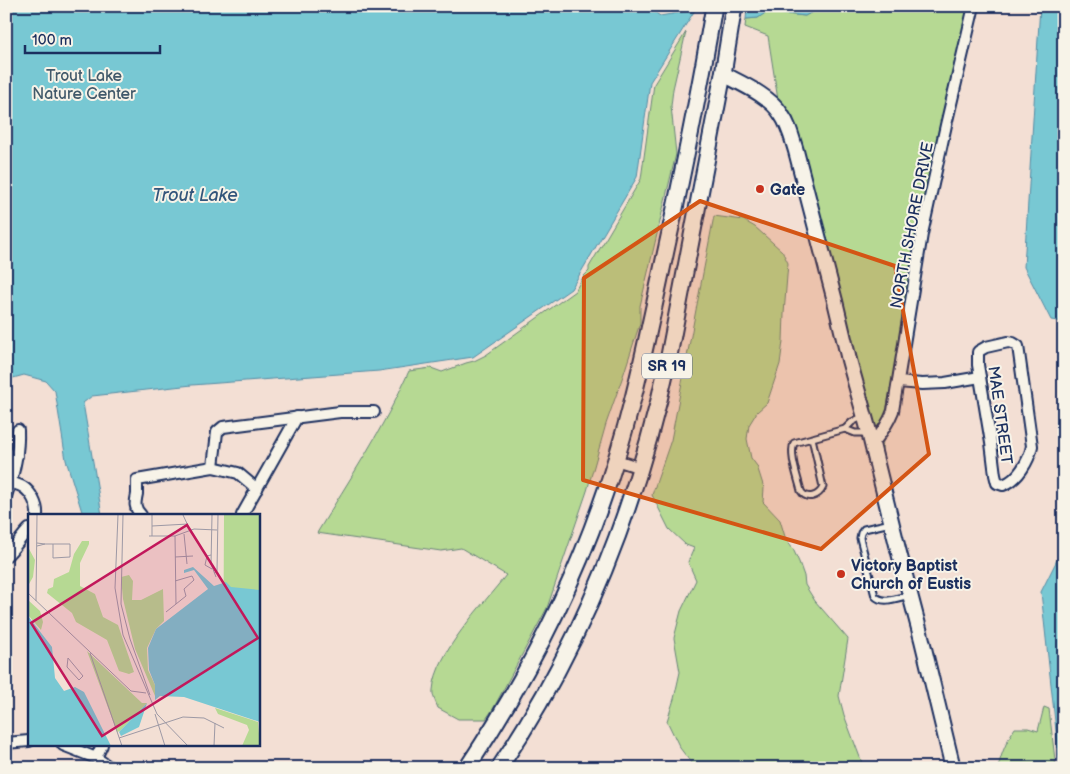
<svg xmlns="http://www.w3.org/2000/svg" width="1070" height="774" font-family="'Balsamiq Sans',sans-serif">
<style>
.green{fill:#b6d993;stroke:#688478}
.water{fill:#78c8d3;stroke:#538ba4}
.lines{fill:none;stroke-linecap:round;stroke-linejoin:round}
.lane-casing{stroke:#1b2f5e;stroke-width:9}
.street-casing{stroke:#1b2f5e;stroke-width:14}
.secondary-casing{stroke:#1b2f5e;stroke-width:18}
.primary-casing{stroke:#1b2f5e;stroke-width:19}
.lane{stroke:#f7f3e8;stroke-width:5}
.street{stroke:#f7f3e8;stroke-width:10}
.secondary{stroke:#f7f3e8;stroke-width:14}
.primary{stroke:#f7f3e8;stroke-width:15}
.marked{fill:#d45514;fill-opacity:0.2;stroke:#d45514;stroke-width:4;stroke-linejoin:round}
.poi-dot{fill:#c8321e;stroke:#f7f3e8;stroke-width:2}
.labels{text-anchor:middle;stroke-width:4;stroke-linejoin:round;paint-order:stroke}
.shield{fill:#f7f3e8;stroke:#5d6a87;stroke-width:1}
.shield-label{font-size:15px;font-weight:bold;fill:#1b2f5e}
.park-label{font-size:16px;fill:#425a6b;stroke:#f7f3e8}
.poi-label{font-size:16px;font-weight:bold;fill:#1b2f5e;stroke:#f7f3e8;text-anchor:start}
.street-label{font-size:16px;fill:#1b2f5e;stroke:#f7f3e8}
.water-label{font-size:18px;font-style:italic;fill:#32557b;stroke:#f7f3e8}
.inset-road{fill:none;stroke:#9d99a5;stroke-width:1}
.view{fill:#c2185b;fill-opacity:0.15;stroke:#c2185b;stroke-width:2.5}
.inset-edge{fill:none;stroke:#1b2f5e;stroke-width:2.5}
</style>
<rect width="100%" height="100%" fill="#f3dfd4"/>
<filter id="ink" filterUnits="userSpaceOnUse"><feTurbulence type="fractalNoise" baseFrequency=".02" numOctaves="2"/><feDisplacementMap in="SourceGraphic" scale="10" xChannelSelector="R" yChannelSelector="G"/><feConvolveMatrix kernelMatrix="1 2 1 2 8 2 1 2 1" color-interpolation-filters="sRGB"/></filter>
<g filter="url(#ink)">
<g class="green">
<path d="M 823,6 L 971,6 L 915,242 L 917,251 L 886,411 L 881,460 L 778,100 L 768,36 L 745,27 L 746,19 L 758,18 L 766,12 L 805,16 Z"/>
<path d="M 686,32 L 673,89 L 671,106 L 676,154 L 640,306 L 640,323 L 624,373 L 606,424 L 587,491 L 547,608 L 493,709 L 486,719 L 458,719 L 438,708 C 436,703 432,695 433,690 C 436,652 483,605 506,575 L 461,548 L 441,551 L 317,533 C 349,480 384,428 409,371 L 431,368 L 442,372 L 466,363 L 474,361 L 486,355 L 575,291 L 583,277 L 589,271 L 589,267 L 641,179 L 654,84 Z"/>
<path d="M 714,216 L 743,220 L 755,227 L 782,251 L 788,263 L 784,314 L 783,341 L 780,364 L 767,403 L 757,412 L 749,425 L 747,439 L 751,458 L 757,466 L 764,488 L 763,502 L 780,520 L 786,540 L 793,549 L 799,562 L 804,576 L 805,585 L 815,601 L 848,639 L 839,696 L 844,715 L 864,768 L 695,768 L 680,748 L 667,721 L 674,699 L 680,672 L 674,638 L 681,611 L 696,580 L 688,562 L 694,548 L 686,545 L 669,529 L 652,495 L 671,440 Z"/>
<path d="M 1044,707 L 1049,709 L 1056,768 L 998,768 C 1001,754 1007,740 1015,728 L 1028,728 L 1038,731 Z"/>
</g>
<g class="water">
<path d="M 6,6 L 647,6 L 660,16 L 695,10 L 650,82 L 637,177 L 571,289 L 473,357 L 379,371 L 192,385 L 92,396 L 83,403 L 102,515 L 83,515 L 66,460 L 55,391 L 46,381 L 24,375 L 6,380 Z"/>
<path d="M 750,6 L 823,6 L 805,16 L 767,12 L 758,18 L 746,19 L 747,9 Z"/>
<path d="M 1040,6 L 1064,6 L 1064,322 L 1051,320 L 1024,267 Z"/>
<path d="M 1064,546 L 1064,768 L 1060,768 L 1041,592 Z"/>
</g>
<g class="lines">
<defs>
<g id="lane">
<path d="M 864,416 L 852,422 L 845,429 L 855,433 L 867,433"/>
<path d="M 812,438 L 823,487 C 819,496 807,501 801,491 C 798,478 789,455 794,443 L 845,429"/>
<path d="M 891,523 L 864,529 L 861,533 L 860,538 L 875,596 C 883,605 900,597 910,595"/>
</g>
<g id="street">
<path d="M 1008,342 L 1013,343 L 1018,346 L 1032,446 C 1029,461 1018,480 1003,485 L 997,483 L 995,475 L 991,443 L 978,365 L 978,352 L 979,351 L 986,347 Z"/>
<path d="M 898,382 L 922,384 L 945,383 L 980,377"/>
<path d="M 872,445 C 881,434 888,424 893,411 L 922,234 L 946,125 L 974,6"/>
<path d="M 6,453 L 17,456"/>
<path d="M 616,460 L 641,468"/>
<path d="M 213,467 L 217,432 L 223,427 L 340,412 L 374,412"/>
<path d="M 11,482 C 15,484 20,485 23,487 C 31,492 38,505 37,515"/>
<path d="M 6,496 C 14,474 19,453 18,430"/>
<path d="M 141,515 C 134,508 135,503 137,494 C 137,490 137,485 137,480 L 213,467 L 238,473 L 257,489"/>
<path d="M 242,515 L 297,417"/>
<path d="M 6,556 C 15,548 21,537 29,529"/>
<path d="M 6,743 L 29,741"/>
<path d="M 63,745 L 96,758 L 111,768"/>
<path d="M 96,758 L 102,745"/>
</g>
<path id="secondary" d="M 723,74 C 742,84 770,96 781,114 C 789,125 792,138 796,151 L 835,301 L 849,360 L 868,428 L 898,549 L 922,640 L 953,768"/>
<g id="primary">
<path d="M 467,768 C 522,685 568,598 601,504 C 629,428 645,348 662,269 C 681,182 699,94 714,6"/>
<path d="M 499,768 C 582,645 637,505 668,361 L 723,74 L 734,6"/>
</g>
</defs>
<use href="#lane" class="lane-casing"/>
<use href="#street" class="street-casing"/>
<use href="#secondary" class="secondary-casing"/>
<use href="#primary" class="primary-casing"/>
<use href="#lane" class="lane"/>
<use href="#street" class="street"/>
<use href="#secondary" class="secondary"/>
<use href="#primary" class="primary"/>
</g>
</g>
<path class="marked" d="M 700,201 L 895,266 L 929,454 L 821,549 L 583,480 L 584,278 Z"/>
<g class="poi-dot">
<circle cx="760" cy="189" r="5"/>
<circle cx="841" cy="574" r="5"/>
</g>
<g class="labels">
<rect class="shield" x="642" y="353.5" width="50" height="25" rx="4"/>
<g class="shield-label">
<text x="667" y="371">SR 19</text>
</g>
<g class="park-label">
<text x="84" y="81">Trout Lake<tspan x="84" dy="18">Nature Center</tspan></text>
</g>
<g class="poi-label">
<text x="770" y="195">Gate</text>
<text x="851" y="571">Victory Baptist<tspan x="851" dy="18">Church of Eustis</tspan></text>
</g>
<g class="street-label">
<text transform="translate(911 225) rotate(-79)" y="6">NORTH SHORE DRIVE</text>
<text transform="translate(1001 415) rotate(82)" y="6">MAE STREET</text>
</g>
<g class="water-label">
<text x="195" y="201">Trout Lake</text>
</g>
</g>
<g transform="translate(28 514)">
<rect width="232" height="232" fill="#f3dfd4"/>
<path d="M 196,1 L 232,1 L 232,197 L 195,196 ZM 54,27 L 61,27 L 61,30 L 52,49 L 52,72 L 67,80 L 75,103 L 90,111 L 106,158 L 101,160 L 91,157 L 79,126 L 48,108 L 44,99 L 19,79 L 20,75 L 25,73 L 26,65 L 41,58 L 46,40 ZM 0,33 L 7,46 L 5,63 L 1,70 ZM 101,61 L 105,67 L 104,86 L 113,86 L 135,75 L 136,107 L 128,115 L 119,134 L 120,156 L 127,171 L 127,182 L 107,135 L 95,85 L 93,63 ZM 0,86 L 12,97 L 15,108 L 13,116 L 0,101 ZM 59,137 L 114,189 L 119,189 L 92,217 L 89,218 ZM 187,194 L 230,208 L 232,232 L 214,232 L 221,216 L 219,211 L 190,200 Z" fill="#b6d993"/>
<path d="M 165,53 L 186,72 L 198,68 L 203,73 L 232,76 L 232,208 L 156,183 L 132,182 L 127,186 L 127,171 L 121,156 L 120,134 L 128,115 L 180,75 L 166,56 L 156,59 L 156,56 ZM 0,102 L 24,133 L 27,164 L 36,177 L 47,173 L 56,178 L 83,232 L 0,232 ZM 119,189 L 111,213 L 93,222 L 91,218 Z" fill="#78c8d3"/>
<path class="inset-road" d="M 90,1 L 87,74 L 95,121 L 129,200 L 160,232M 95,1 L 93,90 L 102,125 L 122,181M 124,1 L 124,22M 155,1 L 162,16M 184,1 L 183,50 L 188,63M 124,12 L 160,10M 156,20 L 159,50M 121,22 L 147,22 L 166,15 L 189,16M 147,22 L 148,90M 9,29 L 17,30 L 9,32M 17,30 L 42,30 L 42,43 L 25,44 L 25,30M 183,41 L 179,42 L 177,51 L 184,55M 147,43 L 165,42M 186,59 L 189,57 L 190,1M 147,67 L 164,62 L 166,66 L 156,75M 0,79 L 103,177 L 118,179M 8,87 L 9,1M 138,98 L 158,82 L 156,75M 62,139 L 94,232M 40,144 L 55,162 L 51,166 L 39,153 ZM 127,200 L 137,232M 91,224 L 155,203 L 176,204 L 196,214M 186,232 L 187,209"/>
<path class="view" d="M 159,11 L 230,124 L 74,222 L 3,109 Z"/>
<rect width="232" height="232" class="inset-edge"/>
</g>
<rect width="1070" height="774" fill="none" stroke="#f7f3e8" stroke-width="25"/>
<rect x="12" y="12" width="1045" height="749" fill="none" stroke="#1b2f5e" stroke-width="2" filter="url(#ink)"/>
<path d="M25 45v8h135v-8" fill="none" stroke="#1b2f5e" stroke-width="2.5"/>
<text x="32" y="45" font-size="15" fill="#1b2f5e" stroke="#f7f3e8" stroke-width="4" paint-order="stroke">100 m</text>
</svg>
